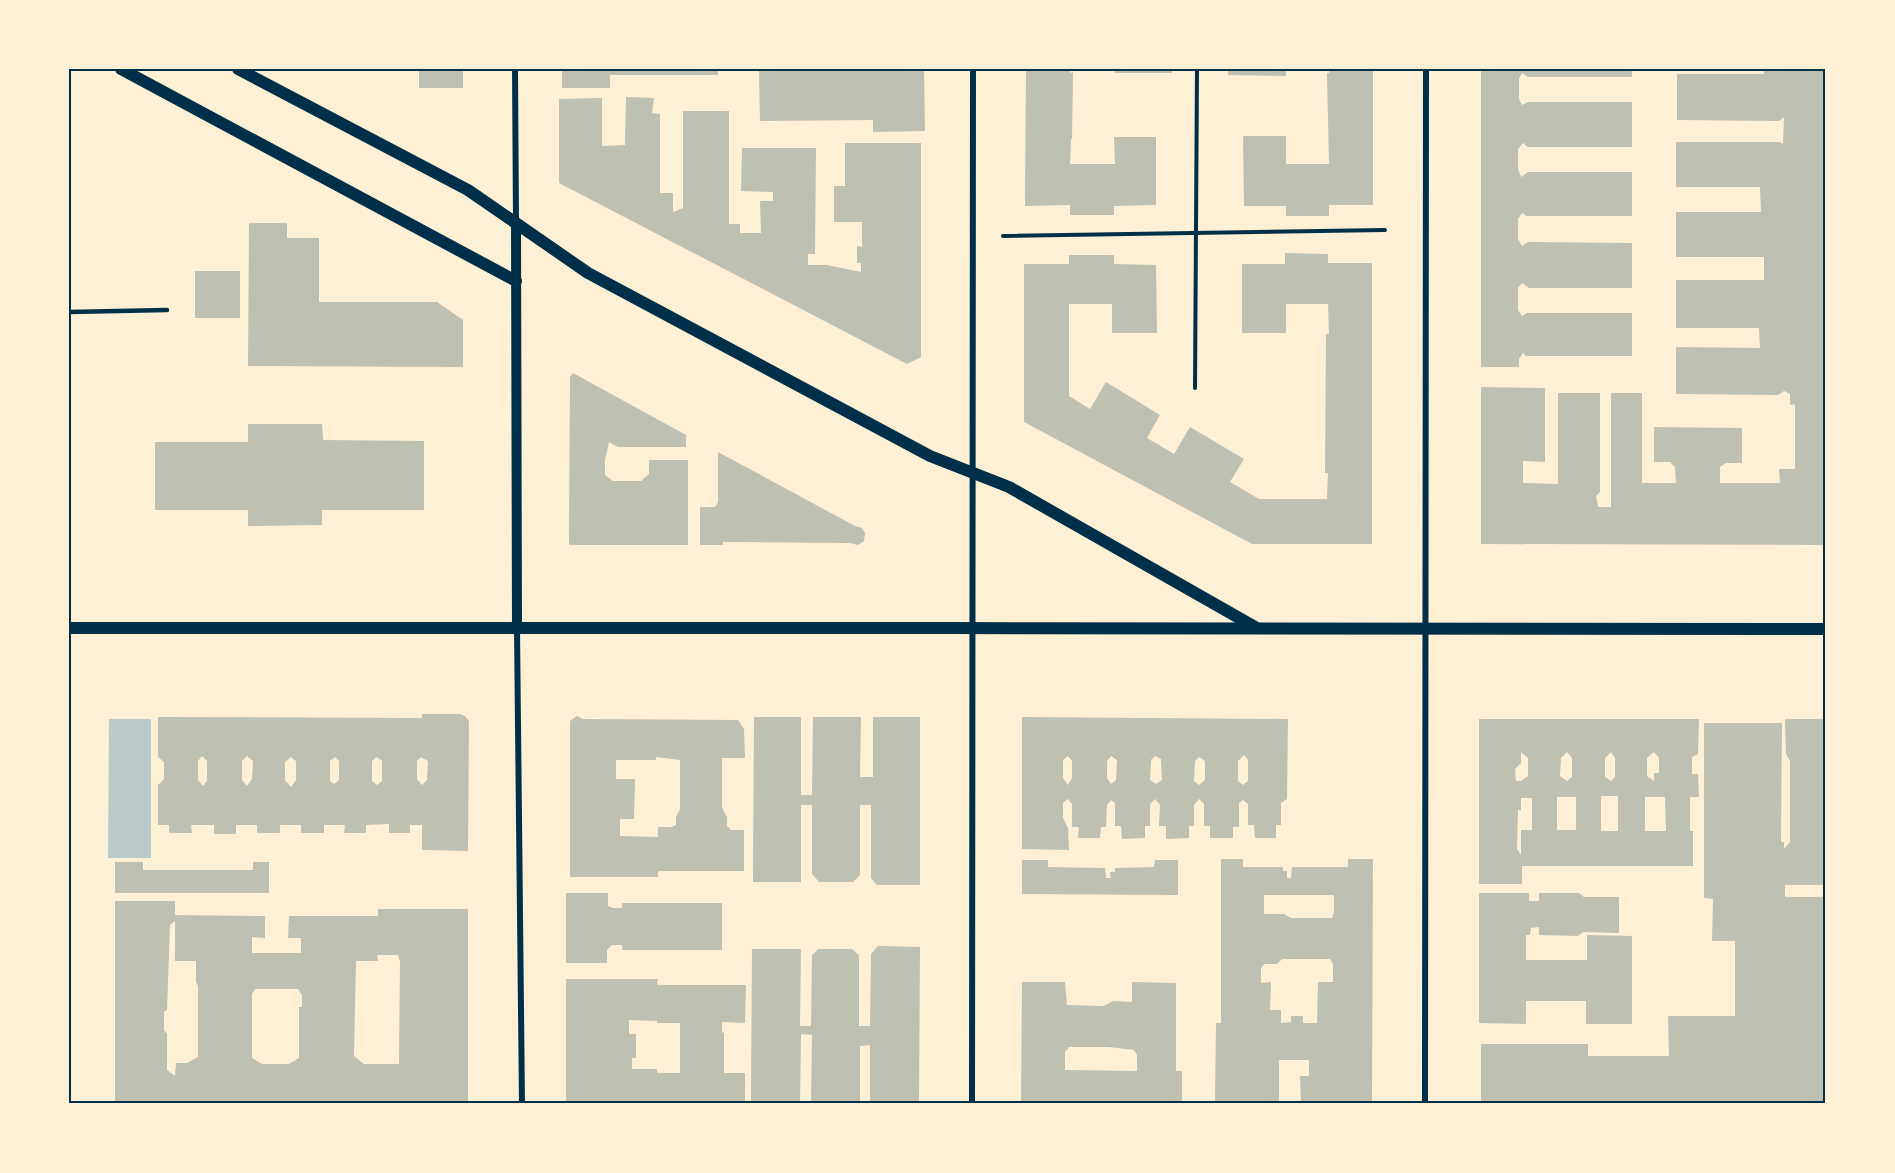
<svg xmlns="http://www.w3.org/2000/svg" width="1895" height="1173" font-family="Raleway,sans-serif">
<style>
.green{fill:#b9caca}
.building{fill:#bec0b2;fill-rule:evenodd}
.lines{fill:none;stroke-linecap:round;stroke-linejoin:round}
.path{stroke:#003049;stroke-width:4}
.service{stroke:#003049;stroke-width:4.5}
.minor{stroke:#003049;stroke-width:6}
.tertiary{stroke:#003049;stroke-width:10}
.secondary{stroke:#003049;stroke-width:12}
.neatline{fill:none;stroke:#003049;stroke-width:2}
</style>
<rect width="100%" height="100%" fill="#fdf0d5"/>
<path class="green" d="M 109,719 L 151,719 L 151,858 L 108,858 Z"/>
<g class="building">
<rect x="419" y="69" width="44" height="19"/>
<path d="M 562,69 L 718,69 L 718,75 L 610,75 L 610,88 L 562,88 Z"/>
<path d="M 759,69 L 924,69 L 925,131 L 873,132 L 873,120 L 760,121 Z"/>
<path d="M 1026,69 L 1070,69 L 1070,73 L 1073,72 L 1072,139 L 1071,139 L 1070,164 L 1115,164 L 1114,137 L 1156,137 L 1156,205 L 1114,206 L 1114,215 L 1070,215 L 1070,205 L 1025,206 Z"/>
<rect x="1115" y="69" width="57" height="4"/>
<path d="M 1228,69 L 1286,69 L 1286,76 L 1228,75 Z"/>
<path d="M 1329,69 L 1373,69 L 1373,205 L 1329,205 L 1329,216 L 1286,216 L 1286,206 L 1244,206 L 1243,136 L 1286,136 L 1286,164 L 1329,164 L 1327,73 L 1329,73 Z"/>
<path d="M 1481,69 L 1632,69 L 1632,77 L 1528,77 L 1522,73 L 1519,79 L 1519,99 L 1522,105 L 1528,102 L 1632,102 L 1632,147 L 1528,147 L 1523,143 L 1518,149 L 1518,169 L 1521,177 L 1528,172 L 1632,172 L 1632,216 L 1527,216 L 1522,213 L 1518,219 L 1518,239 L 1522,246 L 1528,242 L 1632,243 L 1632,288 L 1529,288 L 1522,283 L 1518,288 L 1518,310 L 1522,316 L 1527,313 L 1632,313 L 1632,356 L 1526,356 L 1523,353 L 1519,359 L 1519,367 L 1481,367 Z"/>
<path d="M 1763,69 L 1826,69 L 1826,545 L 1481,544 L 1481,387 L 1545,388 L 1545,462 L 1523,461 L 1523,483 L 1558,484 L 1558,393 L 1600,393 L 1600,492 L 1596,496 L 1598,507 L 1611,507 L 1611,393 L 1642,393 L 1642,483 L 1676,483 L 1675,467 L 1670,462 L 1654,462 L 1654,427 L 1742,428 L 1742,463 L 1726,463 L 1720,467 L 1720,483 L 1780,483 L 1779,469 L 1795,469 L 1795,404 L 1790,405 L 1790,394 L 1784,391 L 1778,395 L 1676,394 L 1676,347 L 1760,348 L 1759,328 L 1676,328 L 1676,280 L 1764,280 L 1764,257 L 1676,257 L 1676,212 L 1761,212 L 1760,187 L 1676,187 L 1676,142 L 1780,142 L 1783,144 L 1784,117 L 1779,121 L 1677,120 L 1677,74 L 1764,74 Z"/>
<path d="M 626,97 L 654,98 L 652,113 L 660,114 L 660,193 L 673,193 L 673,212 L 683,208 L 683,111 L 729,111 L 729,224 L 740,224 L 740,233 L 761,233 L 760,201 L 773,201 L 773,192 L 741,191 L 742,148 L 816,148 L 815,254 L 808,254 L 808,265 L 827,265 L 861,272 L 861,263 L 857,263 L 857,246 L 862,247 L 862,222 L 834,222 L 834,186 L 845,186 L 845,143 L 921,143 L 921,357 L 907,364 L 559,183 L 559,99 L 602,98 L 602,146 L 625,145 Z"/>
<path d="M 249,223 L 287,223 L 287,238 L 319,238 L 319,302 L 437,302 L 463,320 L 463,367 L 248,366 Z"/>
<path d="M 1285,253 L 1328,254 L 1328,263 L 1372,263 L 1372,544 L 1252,544 L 1024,422 L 1024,264 L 1069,264 L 1069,255 L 1114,255 L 1114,264 L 1156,265 L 1157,333 L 1112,333 L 1112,304 L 1069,304 L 1069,396 L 1090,409 L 1106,382 L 1160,415 L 1147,438 L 1174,454 L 1190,427 L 1244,459 L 1230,482 L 1259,499 L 1327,499 L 1328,473 L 1325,473 L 1326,334 L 1329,334 L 1328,304 L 1286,304 L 1286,333 L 1242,333 L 1242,264 L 1285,264 Z"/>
<rect x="195" y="271" width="45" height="47"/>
<path d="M 573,373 L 686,435 L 686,447 L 618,447 L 609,442 L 605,460 L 605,475 L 613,481 L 641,481 L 649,474 L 649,460 L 688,460 L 688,545 L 569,545 L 570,377 Z"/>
<path d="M 248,424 L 322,424 L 323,440 L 424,441 L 424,510 L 322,510 L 322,525 L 248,526 L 248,510 L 155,510 L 155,442 L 248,442 Z"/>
<path d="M 718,452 L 855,526 L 862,528 L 865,533 L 864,541 L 858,545 L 850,543 L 723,542 L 723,545 L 700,545 L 700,507 L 715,507 L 718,502 Z"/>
<path d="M 422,714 L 460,714 L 465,716 L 469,721 L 468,851 L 422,850 L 422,825 L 410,825 L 410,833 L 389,833 L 389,824 L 366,825 L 366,833 L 344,833 L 345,825 L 324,825 L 324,833 L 301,833 L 301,825 L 280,825 L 280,833 L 257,833 L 257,825 L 236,825 L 236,834 L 214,834 L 214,825 L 191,825 L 192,833 L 169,833 L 169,825 L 158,825 L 158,785 L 164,779 L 164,762 L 158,757 L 158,717 L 422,718 ZM 202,756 L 207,761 L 207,781 L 203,786 L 198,780 L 198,761 ZM 247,756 L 253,761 L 252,779 L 247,786 L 242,780 L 242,761 ZM 291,757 L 296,761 L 296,780 L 291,787 L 285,780 L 285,762 ZM 335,757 L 339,761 L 339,780 L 334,784 L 330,781 L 330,761 ZM 377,757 L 382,761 L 382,781 L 377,785 L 372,781 L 372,761 ZM 421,757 L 428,761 L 427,780 L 422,785 L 417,779 L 417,761 Z"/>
<path d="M 577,716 L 583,719 L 738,720 L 744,729 L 745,758 L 722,758 L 722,808 L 727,817 L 727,826 L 731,830 L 744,830 L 744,871 L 658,871 L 658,877 L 570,877 L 570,721 ZM 656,757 L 680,760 L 680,809 L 676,817 L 676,825 L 672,827 L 658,827 L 658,837 L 620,836 L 620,819 L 634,819 L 635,779 L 616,779 L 616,760 L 656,760 Z"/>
<path d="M 754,717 L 801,717 L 801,795 L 812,795 L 813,717 L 861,717 L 860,777 L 873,777 L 873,717 L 920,717 L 920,885 L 877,885 L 871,878 L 871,805 L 860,805 L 860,875 L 853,882 L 819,882 L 812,874 L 812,805 L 801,805 L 801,882 L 753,882 Z"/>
<path d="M 1022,717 L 1288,719 L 1287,799 L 1281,803 L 1281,825 L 1276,825 L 1276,838 L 1255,838 L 1254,825 L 1248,825 L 1248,804 L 1243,800 L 1239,803 L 1239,827 L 1233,827 L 1233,838 L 1210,838 L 1210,826 L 1204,826 L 1204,804 L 1199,799 L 1194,805 L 1194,826 L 1189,826 L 1189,838 L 1166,839 L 1166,826 L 1159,826 L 1160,805 L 1155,799 L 1150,804 L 1150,826 L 1145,826 L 1145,838 L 1122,839 L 1121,826 L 1115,826 L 1115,803 L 1111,800 L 1107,805 L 1106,827 L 1101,827 L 1100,838 L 1078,838 L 1079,827 L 1072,827 L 1072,804 L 1068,799 L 1063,803 L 1063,818 L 1068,828 L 1069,850 L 1022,849 ZM 1244,755 L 1248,760 L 1248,781 L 1243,785 L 1238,781 L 1238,761 ZM 1068,756 L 1072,761 L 1072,778 L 1068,785 L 1063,778 L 1063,760 ZM 1111,756 L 1117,760 L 1116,780 L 1111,784 L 1107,778 L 1107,761 ZM 1155,756 L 1161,759 L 1162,780 L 1156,784 L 1150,780 L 1151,760 ZM 1199,757 L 1205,761 L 1205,780 L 1199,785 L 1194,781 L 1195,761 Z"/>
<path d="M 1479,719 L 1699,719 L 1698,754 L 1692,757 L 1692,774 L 1698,774 L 1699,797 L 1690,797 L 1690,831 L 1693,831 L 1693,866 L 1522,866 L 1522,884 L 1479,884 ZM 1521,752 L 1528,758 L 1528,776 L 1521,781 L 1516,781 L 1515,769 L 1521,763 ZM 1567,752 L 1572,758 L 1572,777 L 1567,781 L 1560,776 L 1561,758 ZM 1611,752 L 1615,758 L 1615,777 L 1611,781 L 1605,777 L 1605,758 ZM 1654,752 L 1659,758 L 1659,773 L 1654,773 L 1654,781 L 1647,776 L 1647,758 ZM 1601,796 L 1618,796 L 1618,831 L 1601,831 ZM 1557,797 L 1576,797 L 1576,830 L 1557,830 ZM 1645,797 L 1665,797 L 1666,831 L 1645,831 ZM 1521,798 L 1532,798 L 1532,830 L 1521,830 L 1521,855 L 1517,849 L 1518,810 L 1521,810 Z"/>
<path d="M 1785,719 L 1826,719 L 1826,885 L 1785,885 L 1785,897 L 1824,897 L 1824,1104 L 1481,1104 L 1481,1044 L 1588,1044 L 1588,1056 L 1669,1056 L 1668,1016 L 1735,1016 L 1735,941 L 1712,941 L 1713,899 L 1704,898 L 1704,723 L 1782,723 L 1781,842 L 1784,842 L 1784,849 L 1790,842 L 1790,761 L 1786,754 Z"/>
<path d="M 1221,859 L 1243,859 L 1243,867 L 1283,867 L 1283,871 L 1287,871 L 1287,878 L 1291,878 L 1292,867 L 1348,867 L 1348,859 L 1373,859 L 1372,1104 L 1301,1104 L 1300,1076 L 1309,1076 L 1309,1060 L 1279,1060 L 1279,1104 L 1215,1104 L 1216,1023 L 1221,1023 ZM 1264,895 L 1334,895 L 1334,912 L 1332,918 L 1291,918 L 1284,914 L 1264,914 ZM 1282,959 L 1330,959 L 1333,964 L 1333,982 L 1318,982 L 1317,1023 L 1303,1023 L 1303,1016 L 1291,1016 L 1291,1022 L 1281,1023 L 1281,1010 L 1270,1010 L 1271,982 L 1261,983 L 1261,968 L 1264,964 L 1277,964 Z"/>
<path d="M 1022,860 L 1048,860 L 1048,867 L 1105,868 L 1106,878 L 1111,878 L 1110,872 L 1115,872 L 1115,868 L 1154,867 L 1155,860 L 1178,860 L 1178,895 L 1022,894 Z"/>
<path d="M 115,862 L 143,862 L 143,870 L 253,870 L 253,862 L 269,862 L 269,893 L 115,893 Z"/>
<path d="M 566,893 L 608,893 L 608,906 L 613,908 L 622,908 L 622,903 L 722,903 L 722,950 L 622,950 L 622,945 L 612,945 L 607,950 L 607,963 L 566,963 Z"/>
<path d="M 1479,893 L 1529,893 L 1529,901 L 1539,901 L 1539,893 L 1579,893 L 1584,897 L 1619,897 L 1619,933 L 1583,932 L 1578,936 L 1539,935 L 1539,927 L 1531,928 L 1530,935 L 1526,935 L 1526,960 L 1587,960 L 1587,935 L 1632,936 L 1632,1024 L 1586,1024 L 1586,1001 L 1526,1001 L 1526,1024 L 1479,1023 Z"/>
<path d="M 115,901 L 175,901 L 175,915 L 265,916 L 265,938 L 252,937 L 252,953 L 301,953 L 301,938 L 288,938 L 289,916 L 378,916 L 378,909 L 468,909 L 468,1104 L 115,1104 ZM 175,921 L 175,961 L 196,961 L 196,982 L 198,986 L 198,1057 L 187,1063 L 176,1063 L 175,1076 L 167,1070 L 167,1034 L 164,1030 L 164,1012 L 167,1010 L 170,925 ZM 377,955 L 398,955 L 400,961 L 399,1064 L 364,1064 L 354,1056 L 356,961 L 378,961 ZM 255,989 L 298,989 L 302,995 L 302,1007 L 299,1007 L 299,1058 L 289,1064 L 262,1064 L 252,1058 L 252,994 Z"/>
<path d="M 878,946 L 920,947 L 919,1104 L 870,1104 L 870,1045 L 860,1046 L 860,1104 L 811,1104 L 812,1035 L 801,1034 L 800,1104 L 751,1104 L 752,949 L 801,949 L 800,1026 L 811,1026 L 812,955 L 818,949 L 852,949 L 859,955 L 859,1026 L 870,1026 L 871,954 Z"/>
<path d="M 566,979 L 658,979 L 657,985 L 746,985 L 745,1023 L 722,1022 L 722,1033 L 724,1032 L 724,1073 L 745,1073 L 745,1104 L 566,1104 ZM 629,1020 L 657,1021 L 657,1023 L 680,1023 L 680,1073 L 657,1073 L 657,1069 L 632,1069 L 632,1058 L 636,1058 L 636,1034 L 629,1034 Z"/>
<path d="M 1022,982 L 1065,982 L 1067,1005 L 1104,1006 L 1113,1001 L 1132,1002 L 1132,982 L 1176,983 L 1176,1071 L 1182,1071 L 1182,1104 L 1021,1104 ZM 1069,1047 L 1109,1047 L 1134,1050 L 1137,1055 L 1137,1071 L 1065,1070 L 1065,1052 Z"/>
</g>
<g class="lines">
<g class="path">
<path d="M 1003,236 L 1385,230"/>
<path d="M 1195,388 L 1197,69"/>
</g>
<path class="service" d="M 69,312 L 167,310"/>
<g class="minor">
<path d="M 515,69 L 516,221"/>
<path d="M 517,629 L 522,1104"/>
<path d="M 972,1104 L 973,69"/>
<path d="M 1425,1104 L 1426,69"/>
</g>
<path class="tertiary" d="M 516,224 L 517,629"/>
<g class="secondary">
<path d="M 121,69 L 516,281"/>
<path d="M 238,69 L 468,190 L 588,273 L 930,456 L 1009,487 L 1255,627"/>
<path d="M 69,628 C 655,630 1240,626 1826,629"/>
</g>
</g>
<rect width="1895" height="1173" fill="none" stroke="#fdf0d5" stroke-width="141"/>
<rect x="70" y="70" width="1754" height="1032" class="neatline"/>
</svg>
